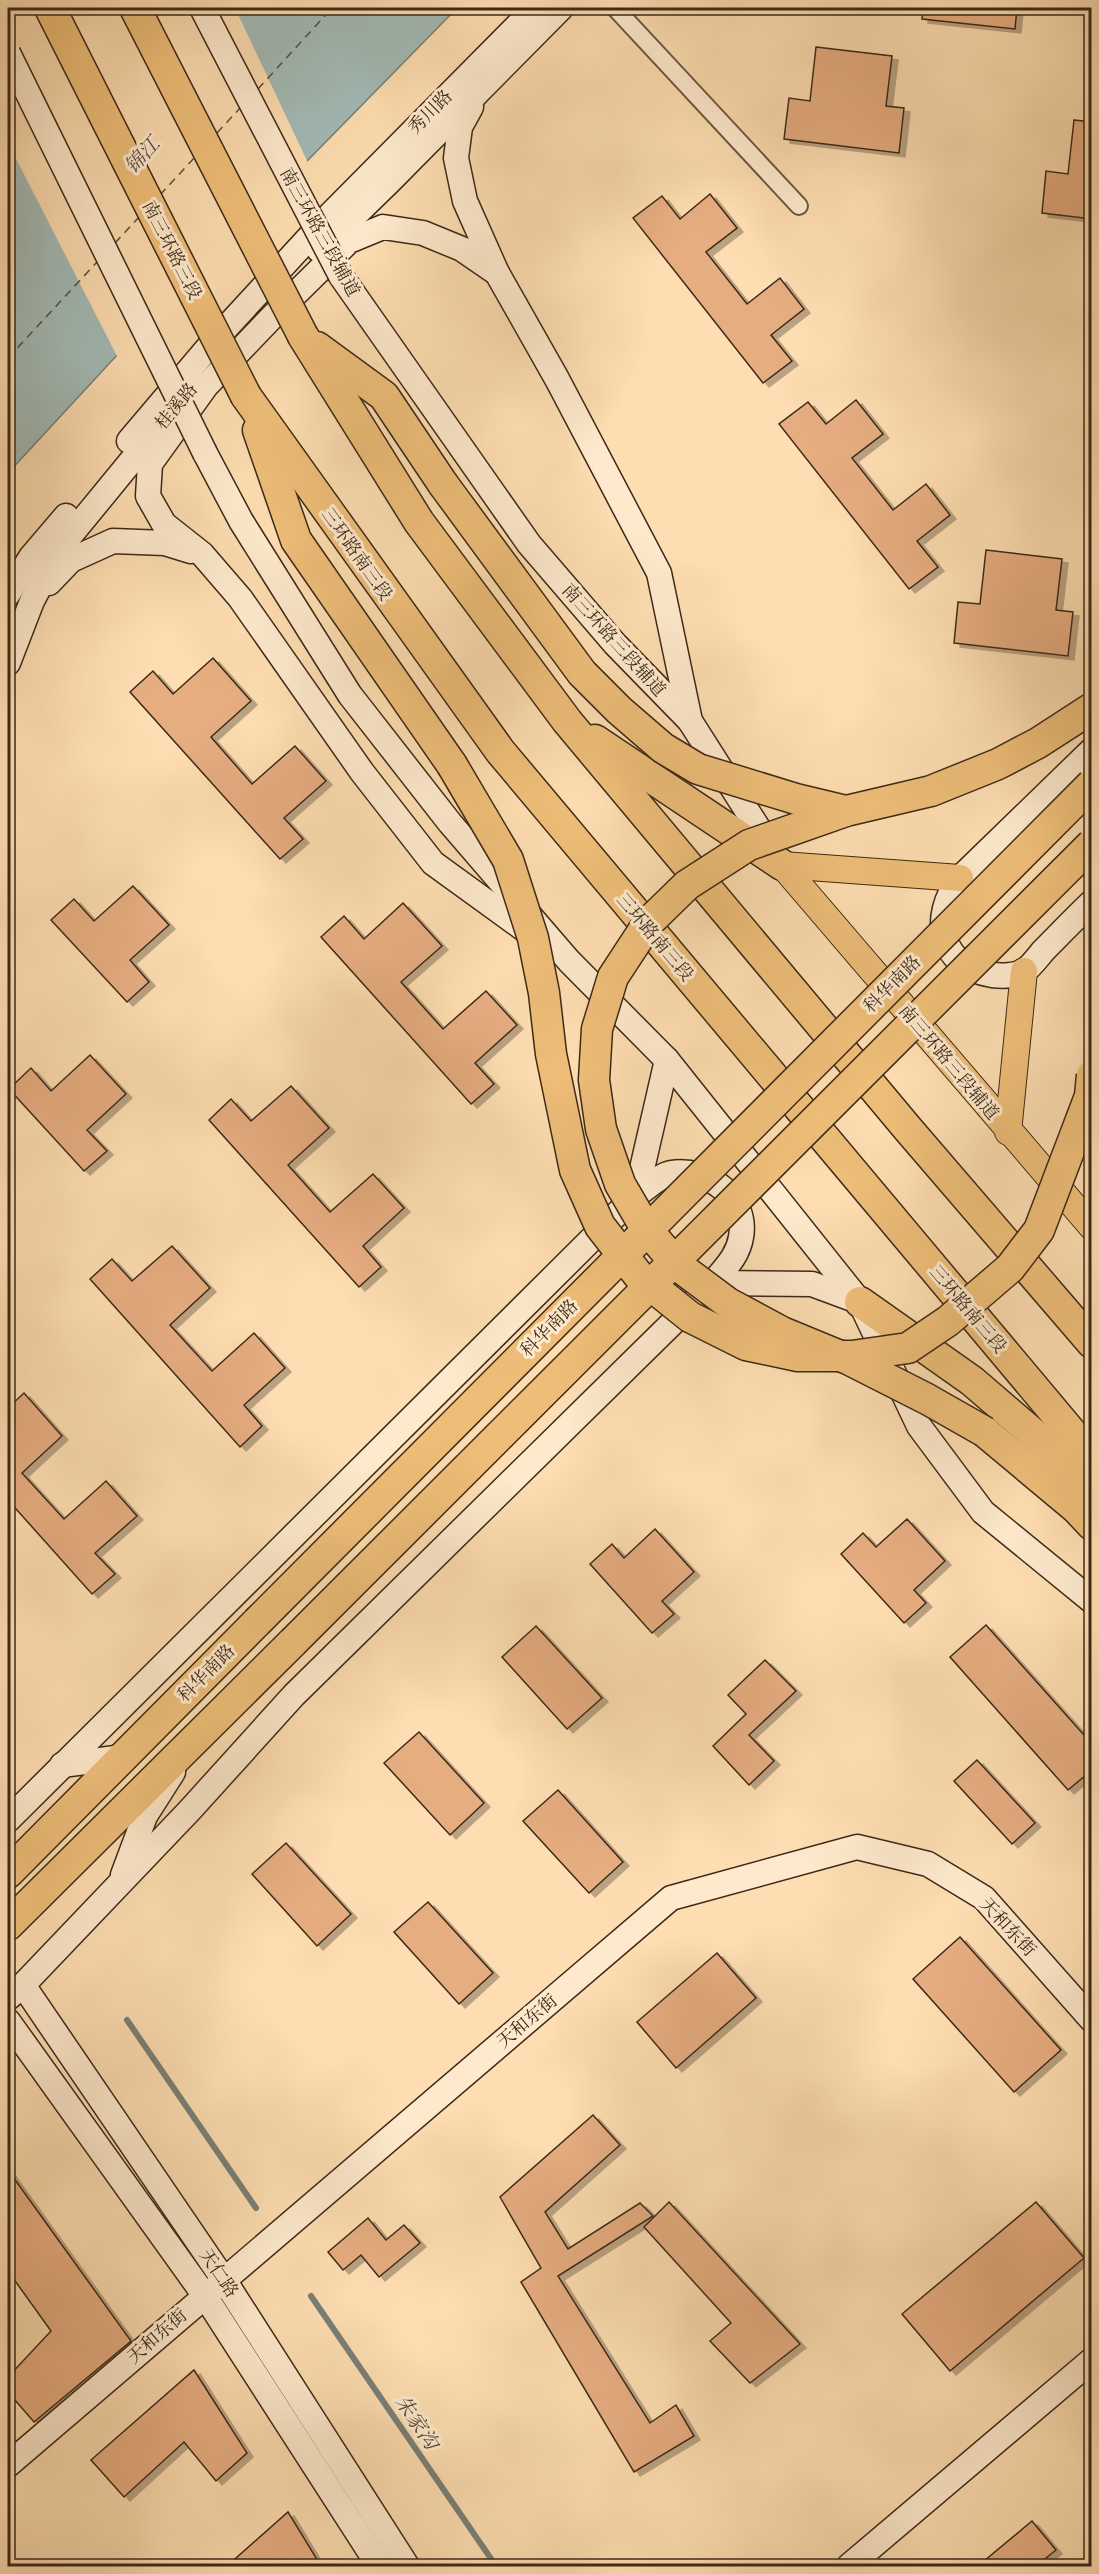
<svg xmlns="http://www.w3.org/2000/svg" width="1099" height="2574" font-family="'IM FELL Double Pica','Noto Serif SC',serif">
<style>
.water{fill:#a2bab5;stroke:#798076;stroke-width:1.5}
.pier{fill:#fdddb1}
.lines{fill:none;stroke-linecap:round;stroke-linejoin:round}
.stream{stroke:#798076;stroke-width:6}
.ferry{stroke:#564d3f;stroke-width:1.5;stroke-dasharray:8 6;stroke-linecap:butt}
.building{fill:#e6ad81;stroke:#3c2918;stroke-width:1.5;filter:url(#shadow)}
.street-casing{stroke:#6c563e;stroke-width:20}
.secondary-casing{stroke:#3c2918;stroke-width:27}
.primary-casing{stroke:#3c2918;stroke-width:28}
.highway-casing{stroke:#3c2918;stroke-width:33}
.street{stroke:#fee9cc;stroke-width:16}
.secondary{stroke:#fee9cc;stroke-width:24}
.primary{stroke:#eebe78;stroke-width:26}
.highway{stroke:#eebe78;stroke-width:30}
.secondary-bridge-casing{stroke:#3c2918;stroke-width:27;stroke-linecap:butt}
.highway-bridge-casing{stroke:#3c2918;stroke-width:33;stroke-linecap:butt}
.secondary-bridge{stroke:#fee9cc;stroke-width:24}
.highway-bridge{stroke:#eebe78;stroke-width:30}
.labels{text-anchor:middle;stroke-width:6;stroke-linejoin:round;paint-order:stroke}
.street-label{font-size:18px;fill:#3c2918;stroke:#fee9cc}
.water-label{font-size:20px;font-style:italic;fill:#564d3f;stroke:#fee9cc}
</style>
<defs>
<filter id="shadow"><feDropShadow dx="6" dy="4" stdDeviation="0" flood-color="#0004"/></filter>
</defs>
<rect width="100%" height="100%" fill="#fdddb1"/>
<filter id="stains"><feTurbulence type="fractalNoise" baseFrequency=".00333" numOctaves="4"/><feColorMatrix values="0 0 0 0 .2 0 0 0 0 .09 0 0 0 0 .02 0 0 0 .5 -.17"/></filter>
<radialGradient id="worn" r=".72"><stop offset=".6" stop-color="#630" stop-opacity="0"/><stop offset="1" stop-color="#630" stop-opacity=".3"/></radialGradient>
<path class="water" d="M 66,8 L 457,8 L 118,354 L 8,473 L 8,69 Z"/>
<path class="pier" d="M 62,8 L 235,8 L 309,165 L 118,358 L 8,143 L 8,65 Z"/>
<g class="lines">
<g class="stream">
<path d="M 127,2020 L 256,2208"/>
<path d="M 311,2296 L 496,2566"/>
</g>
<g class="ferry">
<path d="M 258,89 L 332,8"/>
<path d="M 217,133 L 240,108"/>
<path d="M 160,195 L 195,157"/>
<path d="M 115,243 L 140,216"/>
<path d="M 8,358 L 97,262"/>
</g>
</g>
<g class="building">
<path d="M 923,8 L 1017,8 L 1015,29 L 922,19 Z"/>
<path d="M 816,47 L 892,56 L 886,106 L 904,108 L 899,153 L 784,139 L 789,98 L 810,101 Z"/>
<path d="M 1074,120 L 1092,122 L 1092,219 L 1042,213 L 1046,171 L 1068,174 Z"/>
<path d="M 710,194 L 737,228 L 706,252 L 747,304 L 780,278 L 804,309 L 771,335 L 792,361 L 763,383 L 633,218 L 662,196 L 680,219 Z"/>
<path d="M 856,400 L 883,434 L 852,458 L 893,510 L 926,484 L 950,515 L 917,541 L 938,567 L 909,589 L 779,424 L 808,402 L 826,424 Z"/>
<path d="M 986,550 L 1062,559 L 1056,610 L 1073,612 L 1068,656 L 954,643 L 958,602 L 980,604 Z"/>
<path d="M 213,658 L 251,701 L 211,737 L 252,784 L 295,746 L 326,781 L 284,818 L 303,839 L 280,859 L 130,692 L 153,671 L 173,694 Z"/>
<path d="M 133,886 L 169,925 L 130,960 L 149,982 L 127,1002 L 51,920 L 74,899 L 94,921 Z"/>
<path d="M 403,903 L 442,946 L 401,982 L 443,1029 L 486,991 L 517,1025 L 475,1063 L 494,1084 L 471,1104 L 321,937 L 344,916 L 364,939 Z"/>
<path d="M 90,1055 L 126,1094 L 87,1130 L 107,1151 L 84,1171 L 9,1089 L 31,1068 L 51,1091 Z"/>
<path d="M 291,1086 L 329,1128 L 288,1165 L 330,1212 L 373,1174 L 404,1208 L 363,1246 L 381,1267 L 359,1287 L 209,1120 L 231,1099 L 251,1121 Z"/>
<path d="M 172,1246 L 210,1288 L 170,1325 L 212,1371 L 254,1333 L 285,1368 L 244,1405 L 262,1426 L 240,1447 L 90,1279 L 112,1259 L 132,1281 Z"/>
<path d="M 24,1393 L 62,1436 L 22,1473 L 64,1519 L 106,1481 L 137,1516 L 95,1553 L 115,1574 L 92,1594 L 8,1500 L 8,1408 Z"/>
<path d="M 907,1519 L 945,1561 L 914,1590 L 926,1603 L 904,1623 L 841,1554 L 863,1533 L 876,1547 Z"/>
<path d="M 655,1529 L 694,1572 L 662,1601 L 674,1614 L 652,1633 L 590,1564 L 612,1544 L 624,1558 Z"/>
<path d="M 986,1625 L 1092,1744 L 1092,1770 L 1068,1790 L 950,1657 Z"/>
<path d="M 536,1626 L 602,1698 L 567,1729 L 502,1657 Z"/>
<path d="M 765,1660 L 796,1691 L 749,1735 L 774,1761 L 749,1785 L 713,1746 L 746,1714 L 728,1695 Z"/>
<path d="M 419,1732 L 484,1803 L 450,1835 L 384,1763 Z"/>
<path d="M 977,1760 L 1035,1823 L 1012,1844 L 954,1781 Z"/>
<path d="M 558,1790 L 623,1862 L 589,1893 L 523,1821 Z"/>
<path d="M 286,1843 L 351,1914 L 317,1946 L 252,1874 Z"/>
<path d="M 428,1902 L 493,1973 L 459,2004 L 394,1932 Z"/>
<path d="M 960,1937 L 1061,2050 L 1014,2092 L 913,1979 Z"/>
<path d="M 717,1953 L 756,1998 L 676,2068 L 637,2022 Z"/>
<path d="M 593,2115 L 620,2145 L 545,2212 L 568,2249 L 640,2203 L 653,2216 L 558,2276 L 650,2423 L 676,2405 L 694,2436 L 634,2472 L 521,2282 L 541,2268 L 500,2197 Z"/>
<path d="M 8,2170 L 131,2341 L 34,2422 L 8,2392 L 8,2377 L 51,2331 L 8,2271 Z"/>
<path d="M 669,2202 L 800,2344 L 750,2383 L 710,2341 L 731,2323 L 644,2227 Z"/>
<path d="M 1036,2202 L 1084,2258 L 950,2371 L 902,2314 Z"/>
<path d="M 368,2218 L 386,2240 L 404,2225 L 420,2243 L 379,2277 L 361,2255 L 343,2270 L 328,2252 Z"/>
<path d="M 194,2370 L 247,2453 L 216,2481 L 184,2442 L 124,2497 L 91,2460 Z"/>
<path d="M 288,2512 L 321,2566 L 227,2566 Z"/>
<path d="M 1032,2521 L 1056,2550 L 1036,2566 L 978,2566 Z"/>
</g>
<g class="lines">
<defs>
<path id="street" d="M 615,8 L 799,206"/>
<g id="secondary">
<path d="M 471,107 L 460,127 L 456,158 L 465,201 L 497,273 L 557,379 L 659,573 L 690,721"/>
<path d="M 319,250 L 389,182 L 561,8"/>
<path d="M 497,273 L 462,249 L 423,233 L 383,227 L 349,241 L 273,316 L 206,386 L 150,464 L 148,496 L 164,524 L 202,554 L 240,598 L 362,772 L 433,863 L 535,937"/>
<path d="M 341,276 L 529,544 L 615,644 L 690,721 L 774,853"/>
<path d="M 129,441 L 212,343 L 327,218 L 535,8"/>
<path d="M 205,453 L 241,521 L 350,695 L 450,823 L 569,961 L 667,1060 L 860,1302 L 919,1426 L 983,1512 L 1092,1601"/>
<path d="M 49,583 L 71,560 L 113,541 L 165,543 L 191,551"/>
<path d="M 8,594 L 31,557 L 66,516"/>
<path d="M 8,663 L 32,601 L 60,548 L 155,432"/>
<path d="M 1092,750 L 960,878 C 930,918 939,966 992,975 C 1001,976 1016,976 1024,971 C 1031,967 1038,957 1043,951 C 1059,935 1075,918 1092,902"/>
<path d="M 636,1195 C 646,1189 660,1175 671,1173 C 708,1167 748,1198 741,1237 C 738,1256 725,1268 713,1283"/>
<path d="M 62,1765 L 123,1757"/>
<path d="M 8,1820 L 636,1195 L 667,1060"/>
<path d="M 123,1875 L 145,1816 L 173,1772"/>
<path d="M 23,1985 L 224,2280 L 407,2566"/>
<path d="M 8,1998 L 23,1985 L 190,1810 L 294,1695 L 713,1283 L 812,1284 L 858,1301"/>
<path d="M 8,2021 L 205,2296 L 379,2566"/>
<path d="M 8,2465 L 671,1898 L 857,1847 L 928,1864 L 984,1898 L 1092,2020"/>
<path d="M 849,2566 L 1092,2360"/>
</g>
<g id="primary">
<path d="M 782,865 L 1092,1227"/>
<path d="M 782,865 L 960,878"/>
<path d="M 1008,1132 L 1024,971"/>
</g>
<g id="highway">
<path d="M 303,336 L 419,522 L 567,721 L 908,1129 L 1092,1343"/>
<path d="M 317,347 L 384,396 L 443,484"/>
<path d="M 246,396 L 500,751 L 1092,1457"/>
<path d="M 258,430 L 296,540 L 452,765"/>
<path d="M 595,740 L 782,865"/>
<path d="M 860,1302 L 972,1381 L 1092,1484"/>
<path d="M 985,1432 L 1076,1508 L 1092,1525"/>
<path d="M 8,1873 L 257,1622"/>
<path d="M 8,1925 L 293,1642"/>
</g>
</defs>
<use href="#street" class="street-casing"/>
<use href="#secondary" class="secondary-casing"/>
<use href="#primary" class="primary-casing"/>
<use href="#highway" class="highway-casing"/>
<use href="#street" class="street"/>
<use href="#secondary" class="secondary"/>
<use href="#primary" class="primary"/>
<use href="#highway" class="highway"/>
<defs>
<g id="secondary-bridge">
<path d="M 202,8 L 341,276"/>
<path d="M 8,53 L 205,453"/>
</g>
<g id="highway-bridge">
<path d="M 50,8 L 246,396"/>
<path d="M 135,8 L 303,336"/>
<path d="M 443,484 L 582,673 L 619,710 L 663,748 L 698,769 L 796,799 L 846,811"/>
<path d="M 452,765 L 508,860 L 533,938 L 544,993 L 551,1054 L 575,1170 L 600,1226 L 639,1276 L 690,1317 L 746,1345 L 798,1356 L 852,1356 L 908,1348 L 948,1321 L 1010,1268 L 1039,1230 L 1090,1096 L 1092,1075"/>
<path d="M 985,1432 L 927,1399 L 850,1360 L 782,1332 L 728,1303 L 677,1265 L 645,1227 L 620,1184 L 601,1129 L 594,1080 L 597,1029 L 613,977 L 649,922 L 687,885 L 749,845 L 846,811 L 931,791 L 998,764 L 1038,743 L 1092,708"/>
<path d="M 257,1622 L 1092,784"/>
<path d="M 293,1642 L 1092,844"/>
</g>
</defs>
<use href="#secondary-bridge" class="secondary-bridge-casing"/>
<use href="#highway-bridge" class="highway-bridge-casing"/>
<use href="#secondary-bridge" class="secondary-bridge"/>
<use href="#highway-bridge" class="highway-bridge"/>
</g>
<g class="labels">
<g class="street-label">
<text transform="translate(430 112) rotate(-45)" y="6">秀川路</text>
<text transform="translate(320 232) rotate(61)" y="6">南三环路三段辅道</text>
<text transform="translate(172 250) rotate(63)" y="6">南三环路三段</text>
<text transform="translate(176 406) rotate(-50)" y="6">桂溪路</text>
<text transform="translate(357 554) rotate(55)" y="6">三环路南三段</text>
<text transform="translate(614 640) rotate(48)" y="6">南三环路三段辅道</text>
<text transform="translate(655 937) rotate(50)" y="6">三环路南三段</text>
<text transform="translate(892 984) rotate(-45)" y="6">科华南路</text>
<text transform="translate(949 1062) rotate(50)" y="6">南三环路三段辅道</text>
<text transform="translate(968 1309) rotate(50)" y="6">三环路南三段</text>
<text transform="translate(549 1328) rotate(-45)" y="6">科华南路</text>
<text transform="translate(206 1673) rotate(-45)" y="6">科华南路</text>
<text transform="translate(1008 1927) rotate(47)" y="6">天和东街</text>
<text transform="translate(527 2021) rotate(-40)" y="6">天和东街</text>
<text transform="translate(219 2273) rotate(56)" y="6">天仁路</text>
<text transform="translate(157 2336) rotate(-41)" y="6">天和东街</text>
</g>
<g class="water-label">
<text transform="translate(142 155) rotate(-48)" y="7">锦江</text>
<text transform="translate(417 2422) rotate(56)" y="7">朱家沟</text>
</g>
</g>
<rect width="1099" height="2574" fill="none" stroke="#fdddb1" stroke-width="30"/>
<rect x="9" y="9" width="1081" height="2556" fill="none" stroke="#3c2918" stroke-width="3"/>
<rect x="15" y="15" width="1069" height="2544" fill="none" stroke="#3c2918" stroke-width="1.5"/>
<rect width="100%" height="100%" filter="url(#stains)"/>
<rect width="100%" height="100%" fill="url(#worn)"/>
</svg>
